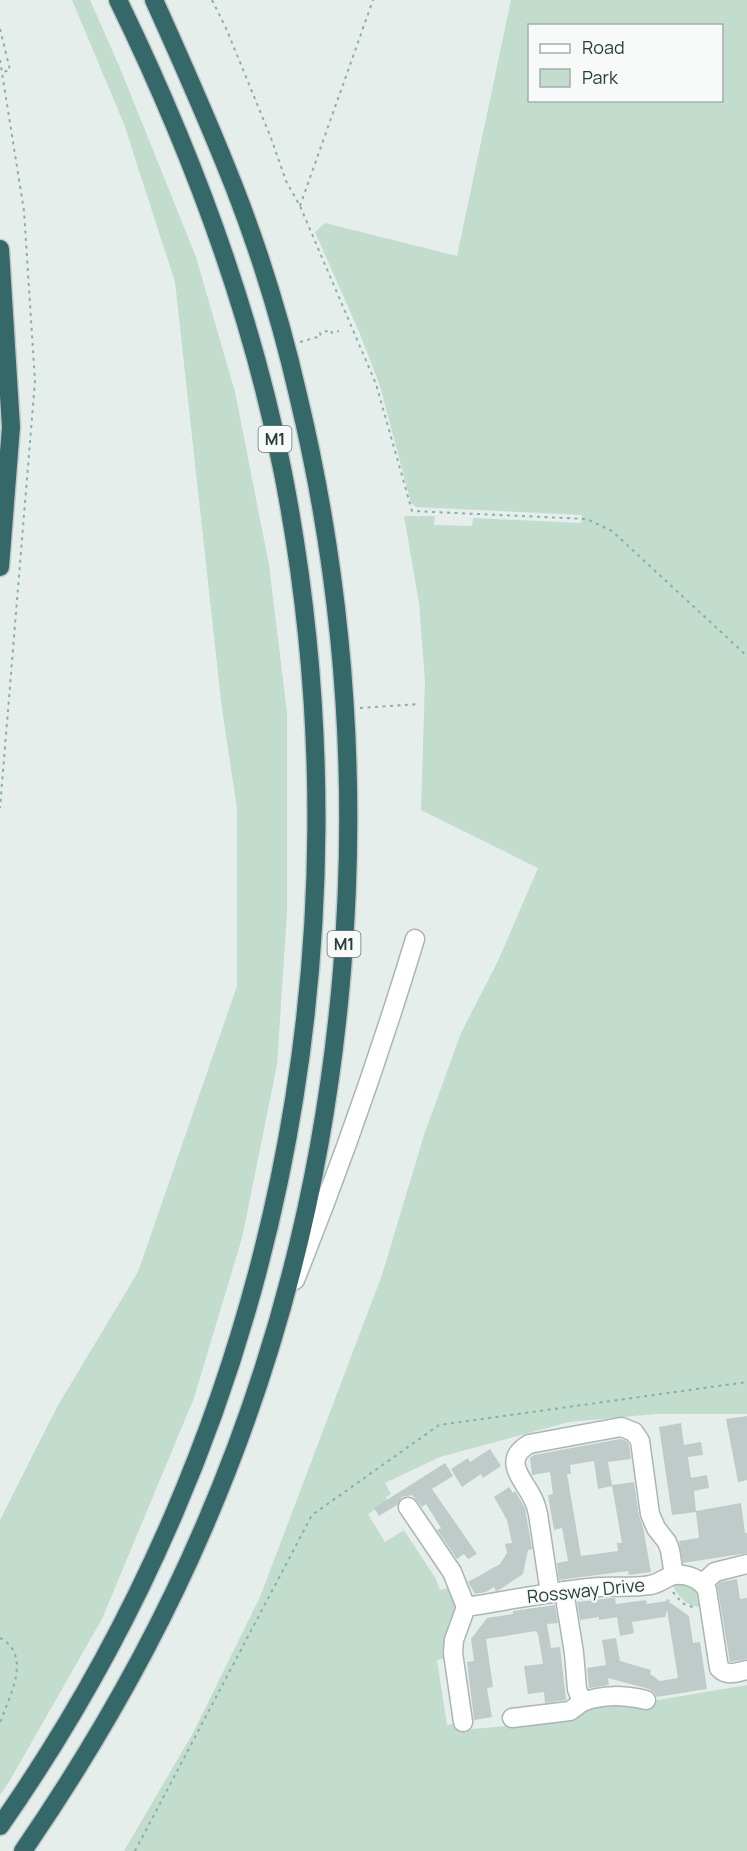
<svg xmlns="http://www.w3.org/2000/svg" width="747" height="1851" font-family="Manrope,sans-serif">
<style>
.green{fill:#c2dcce;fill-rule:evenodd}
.building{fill:#bfcbc9;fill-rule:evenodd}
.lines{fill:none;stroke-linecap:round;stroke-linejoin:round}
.minor-casing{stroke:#a9b6b4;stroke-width:21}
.highway-casing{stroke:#c3c9c9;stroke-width:21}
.path{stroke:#8aaeaa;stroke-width:2;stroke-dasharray:3 4.5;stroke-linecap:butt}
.minor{stroke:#fff;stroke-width:18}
.highway{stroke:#356868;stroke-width:18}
.labels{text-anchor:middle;stroke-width:4.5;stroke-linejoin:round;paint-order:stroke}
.shield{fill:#f7faf9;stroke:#657675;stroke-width:1.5}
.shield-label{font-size:16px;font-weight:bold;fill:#273e3d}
.street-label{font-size:18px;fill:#273e3d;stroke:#f7faf9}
</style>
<rect width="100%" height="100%" fill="#e6eeec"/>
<g class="green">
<path d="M 72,0 L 90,0 L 120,68 L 196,257 L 235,392 L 269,565 L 287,713 L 287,912 L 277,1065 L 242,1238 L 194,1398 L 102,1619 L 9,1782 L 0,1795 L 0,1520 L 57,1407 L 138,1272 L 237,986 L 237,808 L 222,709 L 175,282 L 124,124 Z"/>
<path d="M 511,0 L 747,0 L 747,1414 L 656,1414 L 569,1422 L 440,1457 L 385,1483 L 391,1494 L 386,1497 L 388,1501 L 368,1514 L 385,1542 L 404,1530 L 436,1579 L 440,1590 L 453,1587 L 456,1610 L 447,1658 L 437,1660 L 447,1725 L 469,1722 L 471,1729 L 508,1726 L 581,1706 L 640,1703 L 747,1685 L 747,1851 L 124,1851 L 193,1733 L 260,1597 L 382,1275 L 424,1135 L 461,1033 L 498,961 L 538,868 L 421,810 L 425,682 L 419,603 L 404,516 L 435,516 L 434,525 L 472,526 L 473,518 L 581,523 L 582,515 L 416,507 L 411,503 L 380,386 L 360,334 L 315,232 L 325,223 L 457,256 ZM 530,26 L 722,26 L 722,100 L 530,100 Z"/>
<path d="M 672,1583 L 696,1584 L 704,1607 C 687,1608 678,1597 672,1583 Z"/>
</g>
<g class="building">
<path d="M 747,1416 L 747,1480 L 738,1482 L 726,1419 Z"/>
<path d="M 681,1423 L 684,1445 L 701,1442 L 703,1455 L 688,1457 L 691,1478 L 707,1475 L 709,1488 L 694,1491 L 696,1511 L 741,1503 L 745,1533 L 747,1533 L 747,1553 L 683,1563 L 679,1541 L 699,1538 L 696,1512 L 672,1515 L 659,1427 Z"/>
<path d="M 620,1439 L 627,1441 L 629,1445 L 631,1459 L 608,1462 L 612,1485 L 634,1482 L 639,1516 L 643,1527 L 651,1572 L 629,1575 L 628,1571 L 559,1580 L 557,1563 L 568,1561 L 562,1528 L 554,1530 L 548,1495 L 553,1494 L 550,1472 L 532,1475 L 530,1458 L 534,1455 ZM 594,1461 L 598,1489 L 612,1486 L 622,1543 L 617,1543 L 618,1551 L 581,1556 L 567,1474 L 571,1474 L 570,1465 Z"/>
<path d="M 490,1449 L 501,1466 L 483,1478 L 481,1474 L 462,1487 L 451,1469 L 468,1458 L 470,1462 Z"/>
<path d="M 445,1463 L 453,1476 L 432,1489 L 477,1554 L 468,1559 L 464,1554 L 457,1559 L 437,1530 L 441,1528 L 426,1504 L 422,1507 L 412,1495 L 402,1497 L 397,1505 L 379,1516 L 374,1508 Z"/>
<path d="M 509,1487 L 513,1493 L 515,1491 L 525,1508 L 532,1549 L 528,1550 L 523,1574 L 499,1590 L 496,1591 L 494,1587 L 486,1592 L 475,1594 L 468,1582 L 500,1564 L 507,1553 L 505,1544 L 512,1543 L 507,1520 L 494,1497 Z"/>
<path d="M 737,1579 L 740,1599 L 747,1598 L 747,1659 L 730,1662 L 717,1585 L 720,1582 Z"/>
<path d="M 612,1598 L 615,1598 L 616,1604 L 646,1600 L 647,1604 L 666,1601 L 666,1599 L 670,1600 L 669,1602 L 689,1616 L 693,1643 L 700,1642 L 707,1689 L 657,1697 L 654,1692 L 649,1689 L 608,1678 L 609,1685 L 589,1688 L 587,1668 L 606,1665 L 602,1640 L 616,1638 L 620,1661 L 651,1670 L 650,1674 L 660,1681 L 678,1678 L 667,1610 L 665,1617 L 632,1622 L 634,1633 L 620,1636 L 617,1617 L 599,1620 L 599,1617 L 580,1620 L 577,1602 Z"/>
<path d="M 555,1605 L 558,1623 L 547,1624 L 551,1648 L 560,1647 L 566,1700 L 545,1703 L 544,1692 L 528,1694 L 524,1666 L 543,1664 L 538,1634 L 536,1631 L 486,1639 L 493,1687 L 487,1688 L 492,1717 L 474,1720 L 467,1662 L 474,1661 L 471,1639 L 487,1618 L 513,1614 L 513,1611 Z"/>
</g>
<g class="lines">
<defs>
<g id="minor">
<path d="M 295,1280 C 340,1168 380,1054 415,939"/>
<path d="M 408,1507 L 452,1572 L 466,1607"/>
<path d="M 703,1583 L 715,1572 L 747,1564"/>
<path d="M 564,1591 L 574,1653 L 577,1689 L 582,1702 C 604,1694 623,1695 646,1700"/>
<path d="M 550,1593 L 538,1514 C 537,1510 536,1505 534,1501 C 525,1480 500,1461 529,1444 L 621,1427 L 634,1432 L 640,1441 L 650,1514 L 656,1528 L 667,1542 L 670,1550 L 674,1575"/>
<path d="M 512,1718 L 570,1711 L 582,1702"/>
<path d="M 463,1722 L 453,1653 L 454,1640 L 466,1607 C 510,1600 554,1591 599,1587 C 616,1586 633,1588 650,1585 C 659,1584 667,1576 675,1575 C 688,1574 701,1579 707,1590 L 719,1668 C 727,1677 737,1672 747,1670"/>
</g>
<g id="highway">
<path d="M 0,249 L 11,427 L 0,567"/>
<path d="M 0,1826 C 276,1432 375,945 283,473 C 251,309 191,150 118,0"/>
<path d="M 23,1851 C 93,1749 155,1641 204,1527 C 357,1173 388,770 298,395 C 282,325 261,256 235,189 C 210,125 182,62 154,0"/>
</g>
</defs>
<use href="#minor" class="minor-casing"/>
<use href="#highway" class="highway-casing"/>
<g class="path">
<path d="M 212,0 L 226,28 L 271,138 L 286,181 L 300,206 L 376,384 L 412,511 L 587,519 L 612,531 L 747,656"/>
<path d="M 0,29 L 10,70 L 0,73"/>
<path d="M 0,60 L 24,211 L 35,381 L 0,808"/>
<path d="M 300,206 L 373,0"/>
<path d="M 300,342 L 321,336 L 320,333 L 331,330 L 332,333 L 339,331"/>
<path d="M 360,708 L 418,704"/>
<path d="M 673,1592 L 682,1603 L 695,1608"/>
<path d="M 0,1638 C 33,1655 9,1697 0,1723"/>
<path d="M 135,1851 L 312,1515 L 439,1425 L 747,1382"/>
</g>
<use href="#minor" class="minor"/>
<use href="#highway" class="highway"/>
</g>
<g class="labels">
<g class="shield">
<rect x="258.5" y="426" width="33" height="26" rx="4.5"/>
<rect x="327.5" y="931" width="33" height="26" rx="4.5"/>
</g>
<g class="shield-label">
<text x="275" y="445">M1</text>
<text x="344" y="950">M1</text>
</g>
<g class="street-label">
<text transform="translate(586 1591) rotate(-6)" y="6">Rossway Drive</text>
</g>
</g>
<rect x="528" y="24" width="195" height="78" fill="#f7faf9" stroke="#a4afae" stroke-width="1.5"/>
<rect x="540" y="44" width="30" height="9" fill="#ffffff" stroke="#a4afae" stroke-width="1.5"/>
<text x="582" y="54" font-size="18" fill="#273e3d">Road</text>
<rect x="540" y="69" width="30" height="18" fill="#c2dcce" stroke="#a4afae" stroke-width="1.5"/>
<text x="582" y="84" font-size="18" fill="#273e3d">Park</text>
</svg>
